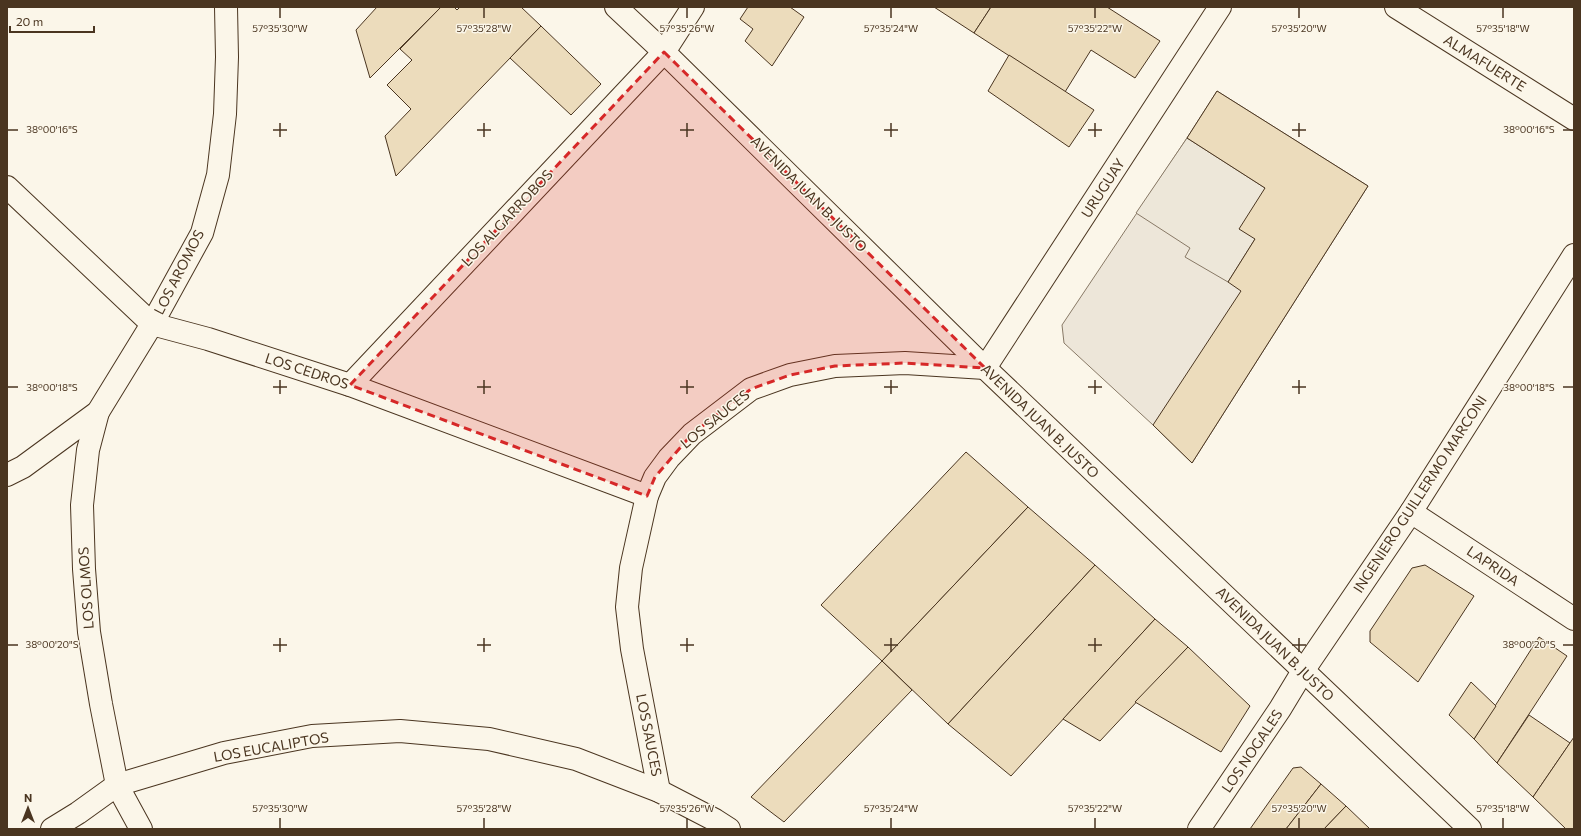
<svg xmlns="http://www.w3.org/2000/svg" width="1581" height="836" font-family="Commissioner,sans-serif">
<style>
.green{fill:#ede6d9;stroke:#887966}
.parking{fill:#ede7d9;stroke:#887966}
.building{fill:#ecdcbc;stroke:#4a3520}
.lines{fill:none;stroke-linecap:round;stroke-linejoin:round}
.minor-casing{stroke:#4a3520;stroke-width:24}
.major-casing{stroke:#4a3520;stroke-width:24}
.minor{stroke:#fbf6e9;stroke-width:22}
.major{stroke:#fbf6e9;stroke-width:22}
.marked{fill:#d62828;fill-opacity:0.2;stroke:#d62828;stroke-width:3;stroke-dasharray:8 5;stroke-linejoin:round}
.ticks{fill:none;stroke:#4a3520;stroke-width:1.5}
.labels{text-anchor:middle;stroke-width:3;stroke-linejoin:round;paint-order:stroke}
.street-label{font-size:14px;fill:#4a3520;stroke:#fbf6e9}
.ticks-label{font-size:10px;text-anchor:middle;fill:#4a3520;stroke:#fbf6e9;stroke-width:3;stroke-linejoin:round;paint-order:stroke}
</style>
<rect width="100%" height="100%" fill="#fbf6e9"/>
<path class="green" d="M 1217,91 L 1368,186 L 1192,463 L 1153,425 L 1064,343 L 1062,325 L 1187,138 Z"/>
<path class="parking" d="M 1187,138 L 1265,188 L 1255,239 L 1228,282 L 1185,257 L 1190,248 L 1136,213 Z"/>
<g class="building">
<path d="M 377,7 L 441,7 L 370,78 L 356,30 Z"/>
<path d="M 441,7 L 454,7 L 457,10 L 460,7 L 521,7 L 541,26 L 396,176 L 385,136 L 411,109 L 387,85 L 412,60 L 400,49 Z"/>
<path d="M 748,7 L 790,7 L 804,17 L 772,66 L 745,41 L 753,29 L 740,19 Z"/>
<path d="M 934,7 L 991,7 L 974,33 Z"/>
<path d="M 991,7 L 1107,7 L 1160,41 L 1135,78 L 1091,50 L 1065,92 L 974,33 Z"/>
<path d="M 541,26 L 601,84 L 571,115 L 510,58 Z"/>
<path d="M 1009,55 L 1094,110 L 1069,147 L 988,91 Z"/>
<path d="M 1217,91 L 1368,186 L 1192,463 L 1153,425 L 1241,291 L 1228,282 L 1255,239 L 1239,229 L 1265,188 L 1187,138 Z"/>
<path d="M 966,452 L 1028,507 L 882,661 L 821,605 Z"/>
<path d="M 1028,507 L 1095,565 L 948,724 L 882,661 Z"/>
<path d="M 1095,565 L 1155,619 L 1011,776 L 948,724 Z"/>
<path d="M 1425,565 L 1474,596 L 1418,682 L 1370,642 L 1370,631 L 1412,568 Z"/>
<path d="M 1155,619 L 1188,647 L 1100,741 L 1063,719 Z"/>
<path d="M 1539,637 L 1567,656 L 1497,763 L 1474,739 Z"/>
<path d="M 1188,647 L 1250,706 L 1221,752 L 1135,702 Z"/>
<path d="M 882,661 L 912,690 L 784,822 L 751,797 Z"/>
<path d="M 1471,682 L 1496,706 L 1474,739 L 1449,715 Z"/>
<path d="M 1529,715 L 1570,743 L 1533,797 L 1497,763 Z"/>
<path d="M 1574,737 L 1574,829 L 1566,829 L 1533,797 Z"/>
<path d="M 1301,767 L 1321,784 L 1286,829 L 1250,829 L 1293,768 Z"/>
<path d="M 1321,784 L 1346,806 L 1324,829 L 1286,829 Z"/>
<path d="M 1346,806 L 1370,829 L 1324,829 Z"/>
</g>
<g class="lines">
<defs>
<g id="minor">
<path d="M 1396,7 L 1574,119"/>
<path d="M 7,187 L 152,324 L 208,339 L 350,385 L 647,496"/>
<path d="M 350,385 L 664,52 L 693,7"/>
<path d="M 98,412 L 88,450 L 82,505 L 84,569 L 89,632 L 101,704 L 117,785 L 141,829"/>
<path d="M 7,475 L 23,467 L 98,412 L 152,324 L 202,233 L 218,175 L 225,114 L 227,57 L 226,7"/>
<path d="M 1411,512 L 1574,619"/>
<path d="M 659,791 L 632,649 L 627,607 L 631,568 L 647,496 L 655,477 L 669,458 L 692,434 L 751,389 L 790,375 L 835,366 L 905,363 L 985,368 L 1220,7"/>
<path d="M 52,829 L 78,813 L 117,785 L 224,753 L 312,736 L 400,731 L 489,739 L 576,759 L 659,791 L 715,820 L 729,829"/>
<path d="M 1199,829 L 1280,709 L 1303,671 L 1411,512 L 1574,255"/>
</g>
<path id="major" d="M 616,7 L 664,52 L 985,368 L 1470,829"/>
</defs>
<use href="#minor" class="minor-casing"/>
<use href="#major" class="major-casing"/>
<use href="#minor" class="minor"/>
<use href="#major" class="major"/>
</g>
<path class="marked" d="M 664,52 L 985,368 L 905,363 L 835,366 L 790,375 L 751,389 L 692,434 L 655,477 L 647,496 L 350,385 Z"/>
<path class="ticks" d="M 280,8 L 280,18M 484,8 L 484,18M 687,8 L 687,18M 891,8 L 891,18M 1095,8 L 1095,18M 1299,8 L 1299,18M 1503,8 L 1503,18M 280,123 L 280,137M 484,123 L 484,137M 687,123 L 687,137M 891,123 L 891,137M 1095,123 L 1095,137M 1299,123 L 1299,137M 8,130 L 18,130M 273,130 L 287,130M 477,130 L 491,130M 680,130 L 694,130M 884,130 L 898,130M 1088,130 L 1102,130M 1292,130 L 1306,130M 1563,130 L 1573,130M 280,380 L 280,394M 484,380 L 484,394M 687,380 L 687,394M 891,380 L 891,394M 1095,380 L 1095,394M 1299,380 L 1299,394M 8,387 L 18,387M 273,387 L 287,387M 477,387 L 491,387M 680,387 L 694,387M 884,387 L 898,387M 1088,387 L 1102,387M 1292,387 L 1306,387M 1563,387 L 1573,387M 280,638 L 280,652M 484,638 L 484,652M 687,638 L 687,652M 891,638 L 891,652M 1095,638 L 1095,652M 1299,638 L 1299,652M 8,645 L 18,645M 273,645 L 287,645M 477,645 L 491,645M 680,645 L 694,645M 884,645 L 898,645M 1088,645 L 1102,645M 1292,645 L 1306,645M 1563,645 L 1573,645M 280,818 L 280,828M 484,818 L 484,828M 687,818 L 687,828M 891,818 L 891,828M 1095,818 L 1095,828M 1299,818 L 1299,828M 1503,818 L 1503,828"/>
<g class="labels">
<g class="street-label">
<text transform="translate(1485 63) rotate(32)" y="5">ALMAFUERTE</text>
<text transform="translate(1103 188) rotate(-57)" y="5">URUGUAY</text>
<text transform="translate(809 194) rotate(45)" y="5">AVENIDA JUAN B. JUSTO</text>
<text transform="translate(507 218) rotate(-47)" y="5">LOS ALGARROBOS</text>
<text transform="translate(179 272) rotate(-63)" y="5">LOS AROMOS</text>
<text transform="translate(307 371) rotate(18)" y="5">LOS CEDROS</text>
<text transform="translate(715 419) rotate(-39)" y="5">LOS SAUCES</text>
<text transform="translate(1040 421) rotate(44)" y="5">AVENIDA JUAN B. JUSTO</text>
<text transform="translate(1420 494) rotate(-57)" y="5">INGENIERO GUILLERMO MARCONI</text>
<text transform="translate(1493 566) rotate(34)" y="5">LAPRIDA</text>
<text transform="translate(86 588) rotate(-94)" y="5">LOS OLMOS</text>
<text transform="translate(1275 644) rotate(44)" y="5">AVENIDA JUAN B. JUSTO</text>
<text transform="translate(649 735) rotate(79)" y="5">LOS SAUCES</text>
<text transform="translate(271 747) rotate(-10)" y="5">LOS EUCALIPTOS</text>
<text transform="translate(1252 751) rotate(-56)" y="5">LOS NOGALES</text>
</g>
</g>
<g class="ticks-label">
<text x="280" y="32">57°35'30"W</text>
<text x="484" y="32">57°35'28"W</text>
<text x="687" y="32">57°35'26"W</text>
<text x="891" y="32">57°35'24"W</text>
<text x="1095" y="32">57°35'22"W</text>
<text x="1299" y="32">57°35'20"W</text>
<text x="1503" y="32">57°35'18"W</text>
<text x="52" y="133">38°00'16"S</text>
<text x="1529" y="133">38°00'16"S</text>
<text x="52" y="391">38°00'18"S</text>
<text x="1529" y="391">38°00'18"S</text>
<text x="52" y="648">38°00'20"S</text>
<text x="1529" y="648">38°00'20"S</text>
<text x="280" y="812">57°35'30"W</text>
<text x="484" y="812">57°35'28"W</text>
<text x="687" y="812">57°35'26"W</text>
<text x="891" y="812">57°35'24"W</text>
<text x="1095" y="812">57°35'22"W</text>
<text x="1299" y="812">57°35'20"W</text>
<text x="1503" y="812">57°35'18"W</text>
</g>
<rect width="1581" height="836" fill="none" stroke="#4a3520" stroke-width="16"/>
<g transform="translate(28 808)" stroke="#fbf6e9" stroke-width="3" paint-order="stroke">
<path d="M0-3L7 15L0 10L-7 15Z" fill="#4a3520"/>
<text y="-6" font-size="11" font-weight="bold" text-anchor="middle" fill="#4a3520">N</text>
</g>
<path d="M10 26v6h84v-6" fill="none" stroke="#4a3520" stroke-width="2"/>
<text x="16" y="26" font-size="12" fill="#4a3520" stroke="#fbf6e9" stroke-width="3" paint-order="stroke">20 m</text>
</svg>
